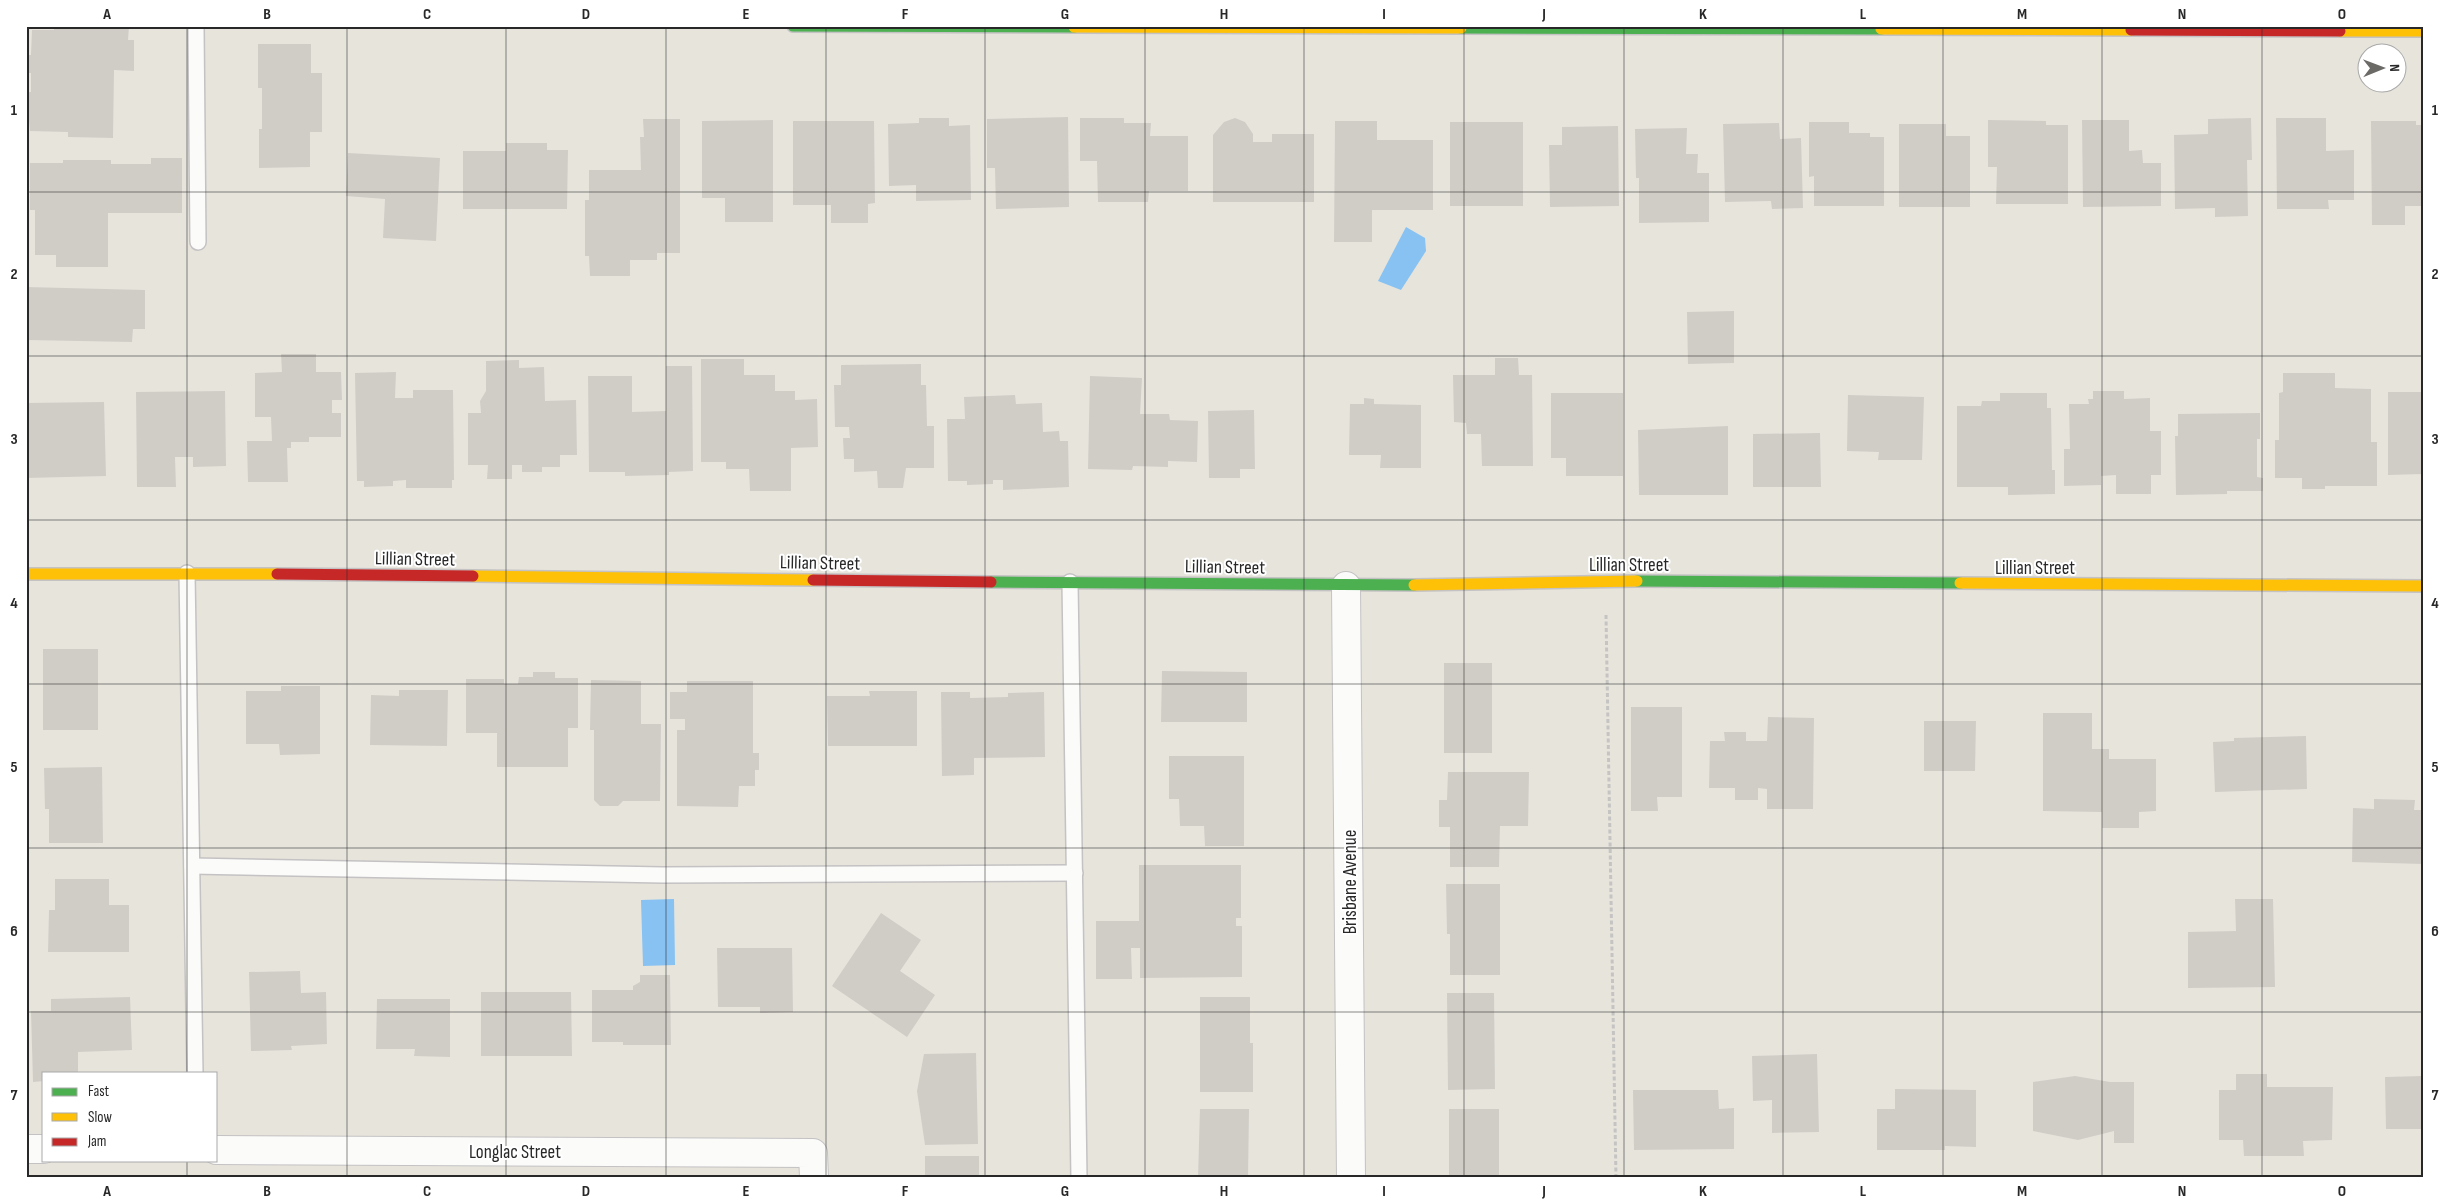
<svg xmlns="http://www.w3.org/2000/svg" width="2449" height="1204" font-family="'Sofia Sans Condensed',sans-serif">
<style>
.water{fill:#87c2f2}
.building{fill:#d0cdc7}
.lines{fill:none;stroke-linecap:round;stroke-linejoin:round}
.lane-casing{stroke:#c4c2c3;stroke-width:18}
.street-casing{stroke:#c4c2c3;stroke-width:30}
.fast-casing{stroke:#c4c2c3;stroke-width:14}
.slow-casing{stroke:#c4c2c3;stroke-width:14}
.jam-casing{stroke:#c4c2c3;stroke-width:14}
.path{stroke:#c5c4c3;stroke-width:3;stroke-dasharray:4 2.5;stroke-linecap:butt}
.lane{stroke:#fbfbfa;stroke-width:15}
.street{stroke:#fbfbfa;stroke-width:28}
.fast{stroke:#4caf50;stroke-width:11}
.slow{stroke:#ffc107;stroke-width:11}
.jam{stroke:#c62828;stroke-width:11}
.grid{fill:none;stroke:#282828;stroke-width:1;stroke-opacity:0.55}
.labels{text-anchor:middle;stroke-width:4;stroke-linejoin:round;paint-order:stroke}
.street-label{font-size:19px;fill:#282828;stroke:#fff}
.neatline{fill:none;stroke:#282828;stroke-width:2}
.grid-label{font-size:16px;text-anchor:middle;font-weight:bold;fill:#282828}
</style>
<rect width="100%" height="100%" fill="#e7e4dc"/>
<g class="water">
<path d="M 1406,227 L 1425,238 L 1426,251 L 1401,290 L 1378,281 Z"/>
<path d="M 674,899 L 675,965 L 643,966 L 641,900 Z"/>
</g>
<g class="building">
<path d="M 54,26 L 129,26 L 128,40 L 134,40 L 134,71 L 114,70 L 113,138 L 68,137 L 68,132 L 30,131 L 29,119 L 26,119 L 26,92 L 31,92 L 31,73 L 27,73 L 28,55 L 31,55 L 32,30 L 54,30 Z"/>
<path d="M 258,44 L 311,44 L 311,73 L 322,73 L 322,132 L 310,132 L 310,167 L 259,168 L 259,129 L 262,129 L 262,88 L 258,88 Z"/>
<path d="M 1068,117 L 1069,207 L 996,209 L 995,168 L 987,168 L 987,119 Z"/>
<path d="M 919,118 L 949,118 L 949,126 L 970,125 L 971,200 L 916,201 L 916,185 L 889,186 L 888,124 L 919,123 Z"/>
<path d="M 1080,118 L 1124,118 L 1124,123 L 1151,123 L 1150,136 L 1188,136 L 1188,191 L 1149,191 L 1148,202 L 1098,202 L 1097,161 L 1080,161 Z"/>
<path d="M 1235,118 L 1245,122 L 1253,134 L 1253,142 L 1272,142 L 1272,134 L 1314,134 L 1314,202 L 1213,202 L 1213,135 L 1224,122 Z"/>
<path d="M 2251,118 L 2252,160 L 2247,160 L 2248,216 L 2215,217 L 2215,208 L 2175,209 L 2174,135 L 2208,134 L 2208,119 Z"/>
<path d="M 2276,118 L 2326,118 L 2326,151 L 2354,150 L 2354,200 L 2328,200 L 2329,209 L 2277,209 Z"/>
<path d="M 643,119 L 680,119 L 680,253 L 657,253 L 657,260 L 630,260 L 630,276 L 590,276 L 589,256 L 585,256 L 585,200 L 589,200 L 589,170 L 641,170 L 640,137 L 644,137 Z"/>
<path d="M 773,120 L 773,222 L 725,222 L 725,198 L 702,198 L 702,121 Z"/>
<path d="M 1988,120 L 2046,121 L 2046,125 L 2068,125 L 2068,204 L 1996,204 L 1997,167 L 1988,167 Z"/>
<path d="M 2082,120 L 2129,120 L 2129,151 L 2142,150 L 2143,163 L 2161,163 L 2161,206 L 2083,207 Z"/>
<path d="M 793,121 L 874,121 L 875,203 L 868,204 L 868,223 L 831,223 L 831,205 L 793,205 Z"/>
<path d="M 1335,121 L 1377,121 L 1377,140 L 1433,140 L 1433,210 L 1372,210 L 1372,242 L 1334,242 Z"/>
<path d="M 2371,121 L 2416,121 L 2416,125 L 2423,125 L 2423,206 L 2405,206 L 2405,225 L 2372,225 Z"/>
<rect x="1450" y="122" width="73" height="84"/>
<path d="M 1809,122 L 1849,122 L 1849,133 L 1870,133 L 1870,137 L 1884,137 L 1884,206 L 1814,206 L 1814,176 L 1809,177 Z"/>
<path d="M 1779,123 L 1780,139 L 1801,138 L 1803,208 L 1772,209 L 1771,201 L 1725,202 L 1723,124 Z"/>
<path d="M 1899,124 L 1946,124 L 1946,136 L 1970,136 L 1970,207 L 1899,207 Z"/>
<path d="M 1618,126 L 1619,206 L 1550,207 L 1549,145 L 1562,145 L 1562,127 Z"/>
<path d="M 1687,128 L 1686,154 L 1698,154 L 1697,173 L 1709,173 L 1709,222 L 1639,223 L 1639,178 L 1636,178 L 1635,129 Z"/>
<path d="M 506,143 L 547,143 L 547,150 L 568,150 L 567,209 L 463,209 L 463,151 L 506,151 Z"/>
<path d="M 348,153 L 440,158 L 436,241 L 383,238 L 385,199 L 346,196 Z"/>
<path d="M 151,158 L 182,158 L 182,213 L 108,213 L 108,267 L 56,267 L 56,255 L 35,255 L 35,210 L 30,210 L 30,163 L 63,163 L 63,160 L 111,160 L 111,164 L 151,164 Z"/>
<path d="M 26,287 L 145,290 L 145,329 L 133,329 L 132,342 L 27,340 Z"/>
<path d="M 1734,311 L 1734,363 L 1688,364 L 1687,312 Z"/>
<path d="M 281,354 L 316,354 L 316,372 L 341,372 L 342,400 L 332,400 L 332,413 L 341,413 L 341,437 L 309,437 L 309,442 L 291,442 L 291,448 L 287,448 L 288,482 L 248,482 L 247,441 L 272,441 L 271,417 L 255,417 L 255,373 L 282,372 Z"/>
<path d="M 1495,358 L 1518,358 L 1519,375 L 1532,375 L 1533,466 L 1482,466 L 1481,434 L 1467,434 L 1466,423 L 1454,422 L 1453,375 L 1495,375 Z"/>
<path d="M 701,359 L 744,359 L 744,375 L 775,375 L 775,391 L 795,391 L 795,400 L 817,399 L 818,447 L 791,448 L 791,491 L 750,491 L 749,469 L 726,469 L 726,462 L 701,462 Z"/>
<path d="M 519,360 L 519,368 L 544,367 L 545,401 L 576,400 L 577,455 L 560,455 L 560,467 L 542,467 L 542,472 L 522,472 L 522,465 L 512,465 L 512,479 L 487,479 L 488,465 L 468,465 L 468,413 L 481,413 L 480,401 L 486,391 L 486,361 Z"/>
<path d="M 921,364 L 921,385 L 926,385 L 927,426 L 934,426 L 934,468 L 906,468 L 903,488 L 878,488 L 877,471 L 854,472 L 854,459 L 844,459 L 843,438 L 850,438 L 849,427 L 835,427 L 834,385 L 841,385 L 841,365 Z"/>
<path d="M 666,366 L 692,366 L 693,471 L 669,472 L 669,475 L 625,476 L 625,472 L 589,472 L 588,376 L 632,376 L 632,412 L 666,411 Z"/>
<path d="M 396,372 L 395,398 L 413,398 L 413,390 L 453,390 L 454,480 L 452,480 L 452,488 L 406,488 L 406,480 L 393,481 L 393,486 L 364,487 L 364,481 L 357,481 L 355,373 Z"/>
<path d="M 2283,373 L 2335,373 L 2335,388 L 2371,389 L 2371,442 L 2377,442 L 2377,486 L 2325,486 L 2325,489 L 2302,489 L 2302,478 L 2275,478 L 2275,440 L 2279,440 L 2279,393 L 2283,392 Z"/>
<path d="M 1090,376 L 1142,378 L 1140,414 L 1169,414 L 1170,420 L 1198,421 L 1197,462 L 1168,461 L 1168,467 L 1133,466 L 1132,470 L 1088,469 Z"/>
<path d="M 225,391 L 226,466 L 193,467 L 193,457 L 175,457 L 176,487 L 137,487 L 136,392 Z"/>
<path d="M 2093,391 L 2124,391 L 2124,399 L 2150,398 L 2150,431 L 2161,431 L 2161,475 L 2151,475 L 2151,494 L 2116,494 L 2116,475 L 2101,476 L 2101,485 L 2064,486 L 2064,449 L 2070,449 L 2069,404 L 2089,404 L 2088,399 L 2093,399 Z"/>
<path d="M 2388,392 L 2423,392 L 2423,474 L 2388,475 Z"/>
<path d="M 1551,393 L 1623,393 L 1623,476 L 1566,476 L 1566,458 L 1551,458 Z"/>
<path d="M 2000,393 L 2047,393 L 2047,408 L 2051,408 L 2052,470 L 2055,470 L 2055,494 L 2008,495 L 2008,487 L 1957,487 L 1957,406 L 1981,406 L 1982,401 L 2000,401 Z"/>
<path d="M 1015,395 L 1016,404 L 1042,403 L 1043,432 L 1059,431 L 1060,441 L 1068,441 L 1069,487 L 1003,490 L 1003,480 L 993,480 L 993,484 L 967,485 L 967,481 L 948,481 L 947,419 L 965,419 L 964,397 Z"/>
<path d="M 1848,395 L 1924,397 L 1922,460 L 1878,460 L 1879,452 L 1847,451 Z"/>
<path d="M 1364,398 L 1374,399 L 1374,404 L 1421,405 L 1421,468 L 1380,468 L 1381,455 L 1349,455 L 1350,404 L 1364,404 Z"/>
<path d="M 104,402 L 106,476 L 26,478 L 26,403 Z"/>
<path d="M 1254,410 L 1255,469 L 1240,469 L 1240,478 L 1209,478 L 1208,411 Z"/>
<path d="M 2260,413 L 2260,439 L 2257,439 L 2257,477 L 2263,478 L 2263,491 L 2227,491 L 2227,494 L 2176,495 L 2175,436 L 2178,436 L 2178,414 Z"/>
<path d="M 1728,426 L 1728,495 L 1639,495 L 1638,430 Z"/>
<path d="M 1820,433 L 1821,487 L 1753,487 L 1753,434 Z"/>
<rect x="43" y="649" width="55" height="81"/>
<rect x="1444" y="663" width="48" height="90"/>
<path d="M 1162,671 L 1247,672 L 1247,722 L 1161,722 Z"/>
<path d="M 533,672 L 555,672 L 555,678 L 578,678 L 578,728 L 568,728 L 568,767 L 497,767 L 497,733 L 466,733 L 466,679 L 504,679 L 504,684 L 518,684 L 519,677 L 533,677 Z"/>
<path d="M 591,680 L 641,681 L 641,724 L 661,724 L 660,801 L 623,801 L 618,806 L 600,806 L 594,800 L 594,730 L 590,730 Z"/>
<path d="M 687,681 L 753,681 L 753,753 L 759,753 L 759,770 L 755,770 L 755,786 L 739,786 L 738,807 L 677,806 L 677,730 L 685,730 L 685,719 L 670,719 L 670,692 L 687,692 Z"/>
<path d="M 281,686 L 320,686 L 320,754 L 280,755 L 279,744 L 246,744 L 246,691 L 281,691 Z"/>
<path d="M 399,690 L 448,690 L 447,746 L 370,745 L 371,695 L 399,696 Z"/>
<path d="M 869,691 L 917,691 L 917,746 L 828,746 L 827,696 L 870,696 Z"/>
<path d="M 941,692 L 970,692 L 970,698 L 1008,697 L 1008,693 L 1044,692 L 1045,757 L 974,758 L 974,775 L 942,776 Z"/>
<path d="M 1631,707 L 1682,707 L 1682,797 L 1657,797 L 1658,811 L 1631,811 Z"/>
<path d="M 2043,713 L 2092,713 L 2092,749 L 2109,749 L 2109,759 L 2156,759 L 2156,811 L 2139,812 L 2139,828 L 2102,828 L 2102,812 L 2043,811 Z"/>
<path d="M 1768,717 L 1814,718 L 1813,809 L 1767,809 L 1767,789 L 1758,788 L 1758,800 L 1735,800 L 1735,788 L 1709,788 L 1710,741 L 1725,741 L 1724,732 L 1746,732 L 1746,741 L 1767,741 Z"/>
<path d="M 1924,721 L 1976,721 L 1975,771 L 1924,771 Z"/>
<path d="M 2306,736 L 2307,789 L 2215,792 L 2213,742 L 2234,741 L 2234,738 Z"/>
<path d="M 1169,756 L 1244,756 L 1244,846 L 1205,846 L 1204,826 L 1180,826 L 1179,799 L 1169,799 Z"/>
<path d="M 102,767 L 103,843 L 49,843 L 49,809 L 45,809 L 44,768 Z"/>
<path d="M 1448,772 L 1529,772 L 1528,826 L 1500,826 L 1499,867 L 1450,867 L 1450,827 L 1439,827 L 1439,800 L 1447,800 Z"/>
<path d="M 2374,799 L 2415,800 L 2414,810 L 2423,810 L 2423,864 L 2352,862 L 2353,808 L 2374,809 Z"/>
<path d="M 1139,865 L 1241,865 L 1241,918 L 1236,918 L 1236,926 L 1242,926 L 1242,977 L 1140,978 L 1140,948 L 1131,948 L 1132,979 L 1096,979 L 1096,921 L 1139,921 Z"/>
<path d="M 55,879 L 109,879 L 109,905 L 129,905 L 129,952 L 48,952 L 49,910 L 55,910 Z"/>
<path d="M 1446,884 L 1500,884 L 1500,975 L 1450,975 L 1450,934 L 1447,934 Z"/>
<path d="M 2235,899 L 2273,899 L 2275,987 L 2188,988 L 2188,932 L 2236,931 Z"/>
<path d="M 881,913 L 921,940 L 900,971 L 935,995 L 907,1037 L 832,986 Z"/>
<path d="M 717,948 L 792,948 L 793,1012 L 760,1013 L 760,1007 L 718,1007 Z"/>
<path d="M 300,971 L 301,993 L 326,992 L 327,1044 L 291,1046 L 292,1050 L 251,1051 L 249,972 Z"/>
<path d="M 640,975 L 670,975 L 671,1045 L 623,1045 L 623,1042 L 592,1042 L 592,990 L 633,990 L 633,986 L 640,982 Z"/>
<path d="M 481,992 L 571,992 L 572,1056 L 481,1056 Z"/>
<path d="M 1447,993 L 1494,993 L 1495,1089 L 1448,1090 Z"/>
<path d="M 130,997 L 132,1050 L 78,1052 L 78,1073 L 44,1073 L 44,1081 L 33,1082 L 31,1011 L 51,1011 L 51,999 Z"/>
<path d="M 1200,997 L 1250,997 L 1250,1043 L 1253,1043 L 1253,1092 L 1200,1092 Z"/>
<path d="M 377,999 L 450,999 L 450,1057 L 414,1056 L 415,1049 L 376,1049 Z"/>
<path d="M 976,1053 L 978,1144 L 925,1145 L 917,1091 L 924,1054 Z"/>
<path d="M 1817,1054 L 1819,1132 L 1772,1133 L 1772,1100 L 1753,1101 L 1752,1056 Z"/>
<path d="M 2236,1074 L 2267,1074 L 2267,1087 L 2333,1087 L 2332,1140 L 2303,1141 L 2304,1156 L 2244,1156 L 2243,1140 L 2219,1140 L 2219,1090 L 2236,1090 Z"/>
<path d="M 2075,1076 L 2110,1082 L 2134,1082 L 2134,1143 L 2114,1143 L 2114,1131 L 2078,1140 L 2033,1131 L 2033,1082 Z"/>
<path d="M 2423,1076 L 2423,1129 L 2386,1129 L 2385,1077 Z"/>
<path d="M 1895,1089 L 1976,1090 L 1976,1147 L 1945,1146 L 1945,1150 L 1877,1150 L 1877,1109 L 1895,1109 Z"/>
<path d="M 1633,1090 L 1718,1090 L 1719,1109 L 1734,1108 L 1734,1149 L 1634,1150 Z"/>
<path d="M 1200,1109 L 1249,1109 L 1248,1178 L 1198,1178 Z"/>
<rect x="1449" y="1109" width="50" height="69"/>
<rect x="925" y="1156" width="54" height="22"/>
</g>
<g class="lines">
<defs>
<g id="lane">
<path d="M 196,26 L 198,242"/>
<path d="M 187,573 L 195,1073"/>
<path d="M 1070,582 L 1079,1178"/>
<path d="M 192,866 L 663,875 L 1075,873"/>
</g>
<g id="street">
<path d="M 1346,586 L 1351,1178"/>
<path d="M 26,1149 L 44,1149"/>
<path d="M 216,1150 L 813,1153 L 814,1178"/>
</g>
<g id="fast">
<path d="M 793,26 L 1074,27"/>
<path d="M 1461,28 L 1881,29"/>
<path d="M 1637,581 L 1960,583"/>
<path d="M 991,582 L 1414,585"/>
</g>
<g id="slow">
<path d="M 1074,27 L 1461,28"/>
<path d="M 1881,29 L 2131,30"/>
<path d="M 2340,31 L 2423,31"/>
<path d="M 26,574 L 277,574"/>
<path d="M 473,576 L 813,580"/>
<path d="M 1960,583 L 2423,586"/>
<path d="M 1414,585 L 1637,581"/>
</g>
<g id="jam">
<path d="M 2131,30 L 2340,31"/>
<path d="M 277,574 L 473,576"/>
<path d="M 813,580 L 991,582"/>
</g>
</defs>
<use href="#lane" class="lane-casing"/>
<use href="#street" class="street-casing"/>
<use href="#fast" class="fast-casing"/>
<use href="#slow" class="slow-casing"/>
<use href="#jam" class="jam-casing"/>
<path class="path" d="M 1606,615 L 1616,1178"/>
<use href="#lane" class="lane"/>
<use href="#street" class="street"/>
<use href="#fast" class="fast"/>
<use href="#slow" class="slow"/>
<use href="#jam" class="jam"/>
</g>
<path class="grid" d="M 187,26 L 187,1073M 347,26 L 347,1178M 506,26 L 506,1178M 666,26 L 666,1178M 826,26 L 826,1178M 985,26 L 985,1178M 1145,26 L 1145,1178M 1304,26 L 1304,1178M 1464,26 L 1464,1178M 1624,26 L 1624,1178M 1783,26 L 1783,1178M 1943,26 L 1943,1178M 2102,26 L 2102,1178M 2262,26 L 2262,1178M 26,192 L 2423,192M 26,356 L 2423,356M 26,520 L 2423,520M 26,684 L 2423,684M 26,848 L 2423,848M 26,1012 L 2423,1012M 187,1160 L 187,1178"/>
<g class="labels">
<g class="street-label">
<text transform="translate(415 558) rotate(1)" y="7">Lillian Street</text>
<text transform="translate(820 562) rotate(1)" y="7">Lillian Street</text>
<text x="1629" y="571">Lillian Street</text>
<text transform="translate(1225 566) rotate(1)" y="7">Lillian Street</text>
<text x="2035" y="574">Lillian Street</text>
<text transform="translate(1349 882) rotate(-90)" y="7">Brisbane Avenue</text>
<text x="515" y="1158">Longlac Street</text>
</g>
</g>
<rect width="2449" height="1204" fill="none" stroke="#ffffff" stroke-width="55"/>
<rect x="42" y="1072" width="175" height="90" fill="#ffffff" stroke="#a9a9a9"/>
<rect x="52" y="1088" width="25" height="8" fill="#4caf50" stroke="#a9a9a9"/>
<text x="88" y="1096" font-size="15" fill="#282828">Fast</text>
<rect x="52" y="1113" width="25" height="8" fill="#ffc107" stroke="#a9a9a9"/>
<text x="88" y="1122" font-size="15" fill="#282828">Slow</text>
<rect x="52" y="1138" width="25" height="8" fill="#c62828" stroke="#a9a9a9"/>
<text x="88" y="1146" font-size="15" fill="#282828">Jam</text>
<g transform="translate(2382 68) rotate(89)"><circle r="24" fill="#ffffff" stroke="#a9a9a9"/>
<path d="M0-4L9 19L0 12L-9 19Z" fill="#6b6a67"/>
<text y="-8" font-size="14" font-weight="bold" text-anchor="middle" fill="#282828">N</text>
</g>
<rect x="28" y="28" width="2394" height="1148" class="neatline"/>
<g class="grid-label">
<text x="107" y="19">A</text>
<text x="267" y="19">B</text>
<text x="427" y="19">C</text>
<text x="586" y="19">D</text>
<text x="746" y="19">E</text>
<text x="905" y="19">F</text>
<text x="1065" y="19">G</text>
<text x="1224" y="19">H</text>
<text x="1384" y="19">I</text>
<text x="1544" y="19">J</text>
<text x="1703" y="19">K</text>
<text x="1863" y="19">L</text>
<text x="2022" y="19">M</text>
<text x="2182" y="19">N</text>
<text x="2342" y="19">O</text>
<text x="14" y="115">1</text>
<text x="2435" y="115">1</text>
<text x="14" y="279">2</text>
<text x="2435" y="279">2</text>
<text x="14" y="444">3</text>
<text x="2435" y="444">3</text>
<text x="14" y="608">4</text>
<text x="2435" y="608">4</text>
<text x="14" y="772">5</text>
<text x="2435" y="772">5</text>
<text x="14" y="936">6</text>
<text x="2435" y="936">6</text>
<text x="14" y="1100">7</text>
<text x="2435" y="1100">7</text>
<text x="107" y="1196">A</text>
<text x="267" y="1196">B</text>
<text x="427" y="1196">C</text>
<text x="586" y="1196">D</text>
<text x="746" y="1196">E</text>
<text x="905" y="1196">F</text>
<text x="1065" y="1196">G</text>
<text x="1224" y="1196">H</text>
<text x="1384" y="1196">I</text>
<text x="1544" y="1196">J</text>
<text x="1703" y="1196">K</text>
<text x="1863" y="1196">L</text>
<text x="2022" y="1196">M</text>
<text x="2182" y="1196">N</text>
<text x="2342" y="1196">O</text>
</g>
</svg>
